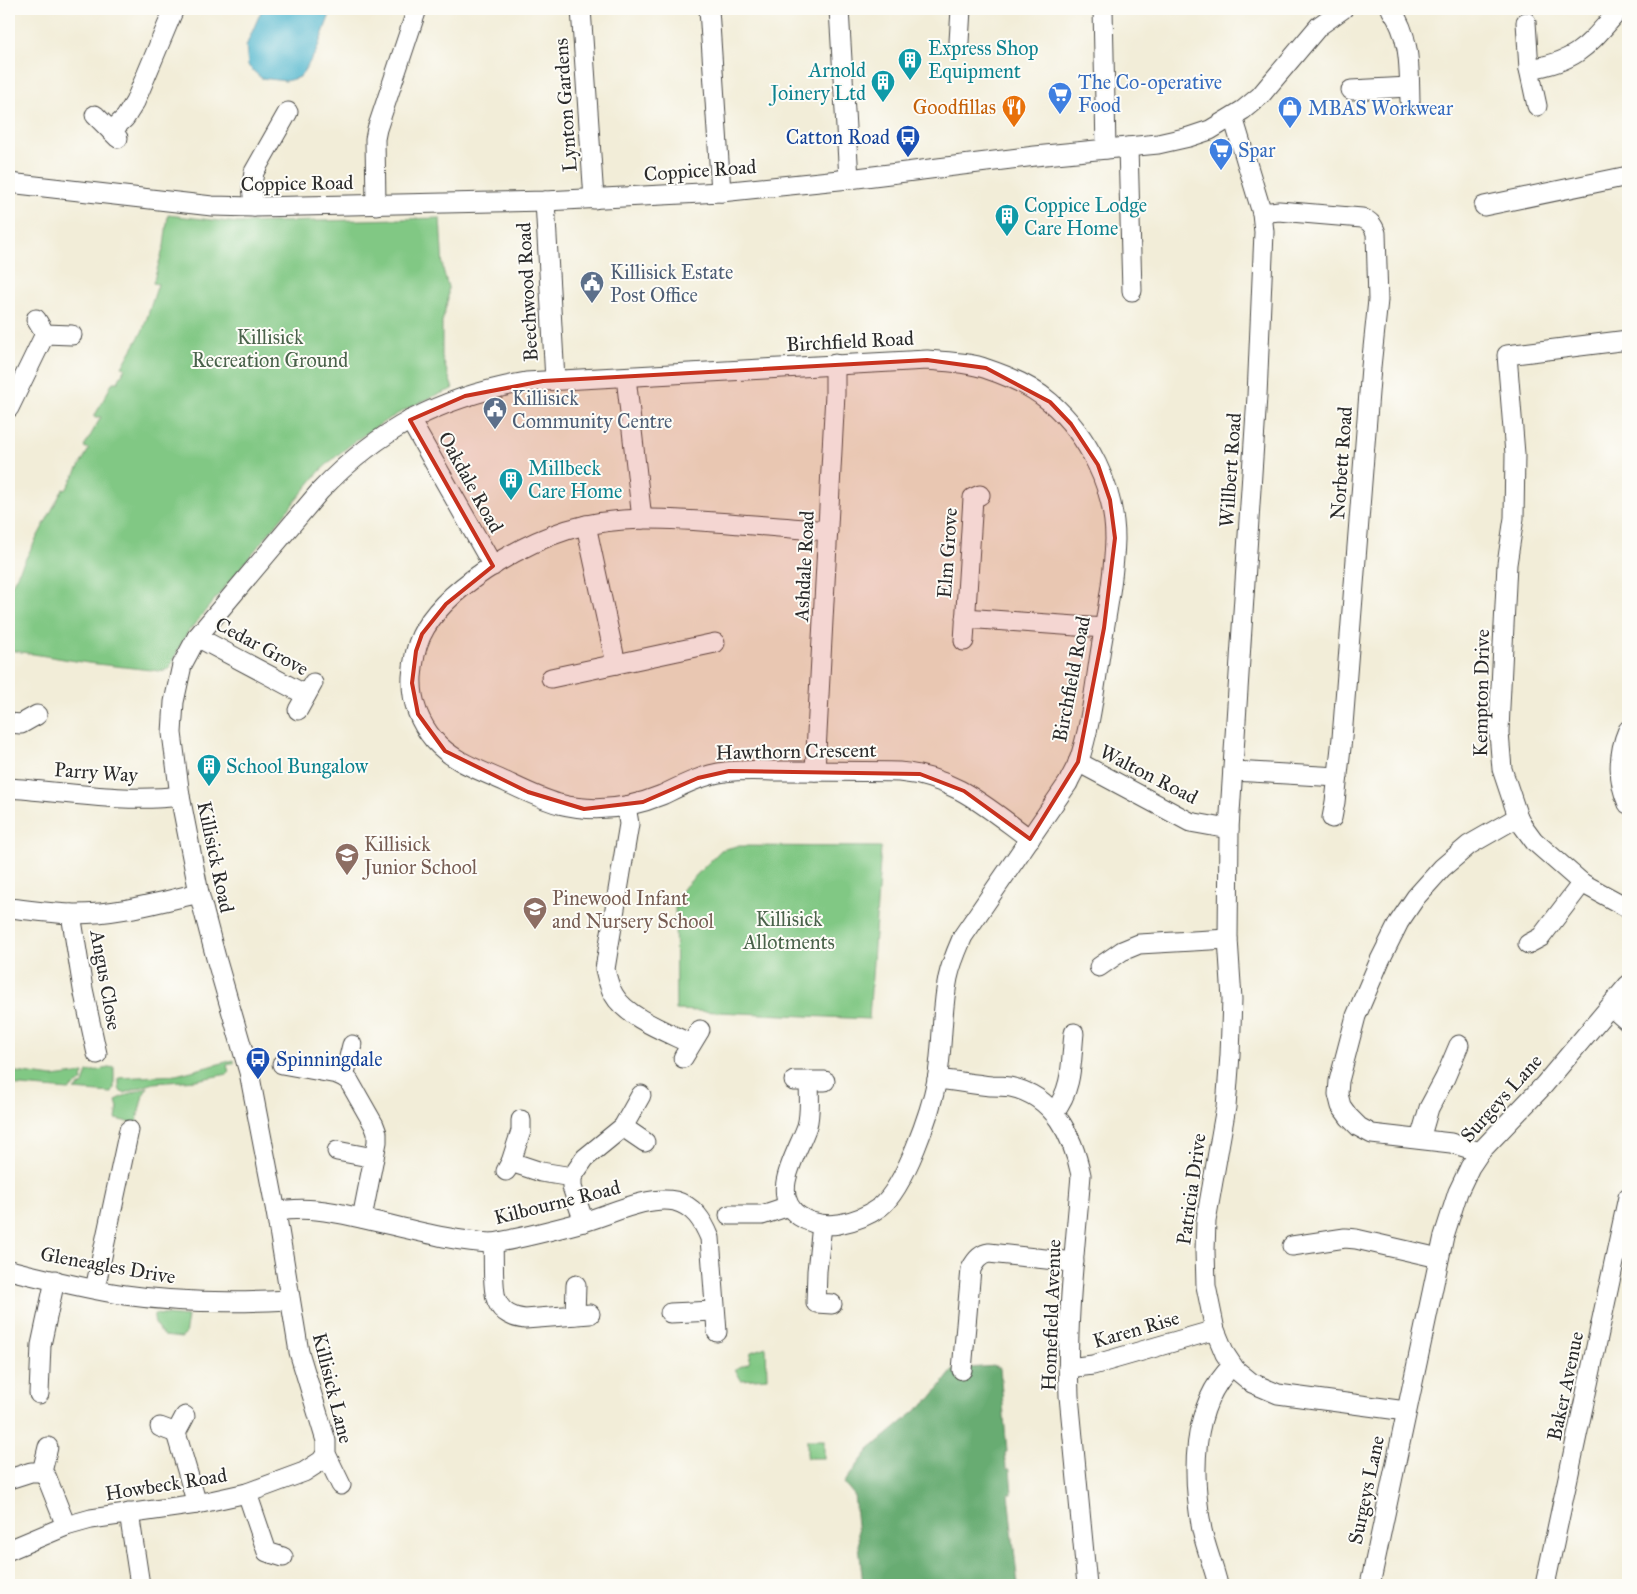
<svg xmlns="http://www.w3.org/2000/svg" width="1637" height="1594" font-family="'IM FELL Great Primer',serif">
<style>
.green{fill:#81c884;stroke:#567a58}
.forest{fill:#68ac72;stroke:#4a6c4e}
.water{fill:#4fb6cd;stroke:#3d707c}
.lines{fill:none;stroke-linecap:round;stroke-linejoin:round}
.minor-casing{stroke:#494845;stroke-width:21}
.minor{stroke:#fff;stroke-width:19}
.marked{fill:#c8321e;fill-opacity:0.2;stroke:#c8321e;stroke-width:4;stroke-linejoin:round}
.labels{text-anchor:middle;stroke-width:4;stroke-linejoin:round;paint-order:stroke}
.culture-label{font-size:20px;fill:#0d838f;stroke:#fdfcf7;text-anchor:start}
.shop-label{font-size:20px;fill:#366cbe;stroke:#fdfcf7;text-anchor:start}
.street-label{font-size:20px;fill:#2b2b2b;stroke:#fdfcf7}
.food-label{font-size:20px;fill:#c56008;stroke:#fdfcf7;text-anchor:end}
.transit-label{font-size:20px;fill:#164399;stroke:#fdfcf7;text-anchor:end}
.service-label{font-size:20px;fill:#4e5e75;stroke:#fdfcf7;text-anchor:start}
.park-label{font-size:20px;fill:#49624a;stroke:#fdfcf7}
.education-label{font-size:20px;fill:#785e54;stroke:#fdfcf7;text-anchor:start}
</style>
<rect width="100%" height="100%" fill="#fdfcf7"/>
<filter id="ink" filterUnits="userSpaceOnUse"><feTurbulence type="fractalNoise" baseFrequency=".02" numOctaves="2"/><feDisplacementMap in="SourceGraphic" scale="10" xChannelSelector="R" yChannelSelector="G"/><feConvolveMatrix kernelMatrix="1 2 1 2 8 2 1 2 1" color-interpolation-filters="sRGB"/></filter>
<filter id="wash" filterUnits="userSpaceOnUse"><feTurbulence type="fractalNoise" baseFrequency=".0096" numOctaves="4" result="noise"/><feDisplacementMap in="SourceGraphic" scale="20" xChannelSelector="R" yChannelSelector="G"/><feGaussianBlur stdDeviation="1.12" result="paint"/><feColorMatrix in="noise" values="0 0 0 0 0 0 0 0 0 0 0 0 0 0 0 0 0 1.4 0 .05"/><feComposite in="paint" operator="in"/></filter>
<g filter="url(#wash)">
<rect width="100%" height="100%" fill="#f2edd8"/>
<g class="green">
<path d="M 168,215 L 238,223 L 440,218 L 443,269 L 448,287 L 448,299 L 442,322 L 442,357 L 453,389 C 404,406 356,436 319,472 L 188,632 L 181,644 L 169,669 L 160,671 L 88,663 L 9,650 L 9,590 L 63,489 L 66,490 L 89,449 L 84,447 L 101,417 L 94,417 L 113,382 L 118,382 L 125,368 L 122,367 L 143,330 L 158,284 L 153,283 L 164,246 Z"/>
<path d="M 737,846 L 881,847 L 869,1019 L 676,1010 L 675,897 L 721,850 Z"/>
<path d="M 234,1060 L 234,1063 L 227,1065 L 229,1072 L 228,1074 L 196,1080 L 154,1083 L 124,1093 L 121,1092 L 119,1088 L 119,1078 L 176,1075 Z"/>
<path d="M 114,1067 L 114,1088 L 112,1093 L 74,1090 L 83,1084 L 87,1072 Z"/>
<path d="M 9,1071 L 53,1077 L 84,1073 L 81,1082 L 69,1090 L 9,1085 Z"/>
<path d="M 148,1087 L 143,1095 L 136,1124 L 116,1119 L 118,1108 L 116,1101 L 119,1098 Z"/>
<path d="M 154,1314 L 188,1317 L 185,1335 L 181,1338 L 164,1336 C 158,1329 153,1323 154,1314 Z"/>
<path d="M 766,1347 L 767,1378 L 741,1380 L 735,1369 L 749,1363 L 751,1352 Z"/>
<rect x="807" y="1440" width="17" height="18"/>
</g>
<path class="forest" d="M 996,1366 L 996,1368 L 1000,1368 L 1007,1452 L 1005,1452 L 1006,1469 L 1010,1469 L 1012,1494 L 1008,1494 L 1018,1585 L 863,1585 L 854,1495 L 844,1483 L 869,1450 L 931,1398 L 954,1369 Z"/>
<path class="water" d="M 262,9 L 332,9 L 316,52 L 300,77 L 286,81 L 261,78 L 248,66 L 246,46 Z"/>
</g>
<g filter="url(#ink)">
<g class="lines">
<defs>
<g id="minor">
<path d="M 581,9 L 594,199"/>
<path d="M 709,9 L 721,192"/>
<path d="M 839,9 L 849,179"/>
<path d="M 1103,9 L 1106,149"/>
<path d="M 1391,9 C 1411,38 1409,67 1410,101"/>
<path d="M 1526,22 L 1529,69 L 1537,106"/>
<path d="M 959,42 L 961,9"/>
<path d="M 1529,69 C 1579,61 1588,45 1620,9"/>
<path d="M 1351,90 L 1409,87"/>
<path d="M 95,115 L 118,138"/>
<path d="M 1233,117 L 1262,213 L 1264,232 L 1257,396 L 1229,829 L 1228,939 L 1232,999 L 1230,1055 L 1226,1107 L 1206,1221 L 1205,1251 L 1206,1286 L 1215,1330 L 1225,1354 L 1235,1369 L 1252,1383 L 1278,1394 L 1406,1411"/>
<path d="M 111,131 L 125,118 L 135,102 L 174,9"/>
<path d="M 1128,147 L 1132,291"/>
<path d="M 9,183 L 212,206 L 254,207 L 545,201 L 721,192 L 849,179 L 1035,156 L 1158,144 L 1189,137 L 1210,130 L 1243,110 L 1260,96 L 1319,26 L 1343,9"/>
<path d="M 545,201 L 555,380"/>
<path d="M 376,205 L 375,139 L 377,129 L 417,9"/>
<path d="M 1484,206 L 1628,176"/>
<path d="M 254,207 L 252,185 L 254,172 L 288,112"/>
<path d="M 1262,213 L 1279,211 L 1362,218 C 1370,221 1373,225 1376,233 L 1378,300 L 1371,367 L 1342,738 L 1335,802 L 1332,818"/>
<path d="M 36,319 L 45,334 L 72,335"/>
<path d="M 1628,340 L 1507,355 L 1515,454 L 1514,518 L 1507,564 L 1500,707 L 1499,733 L 1502,769 L 1518,817 L 1523,826 L 1534,841 L 1582,883 L 1628,908"/>
<path d="M 626,377 L 642,519"/>
<path d="M 9,408 L 45,334"/>
<path d="M 410,420 L 493,566"/>
<path d="M 586,525 L 616,664"/>
<path d="M 828,531 C 795,528 762,526 729,523 C 675,519 619,514 567,530 C 519,545 443,589 421,636 C 415,649 413,663 412,677 C 411,700 419,722 434,740 C 453,762 480,770 506,782 C 523,790 541,799 559,804 C 595,813 628,809 662,795 C 683,785 702,775 725,772 C 744,769 764,771 783,771 C 822,771 860,771 899,772 C 955,777 986,807 1030,839"/>
<path d="M 965,618 L 1104,628"/>
<path d="M 197,637 L 306,695"/>
<path d="M 964,641 L 973,498 L 980,495"/>
<path d="M 551,678 L 715,643"/>
<path d="M 298,710 L 313,683"/>
<path d="M 9,723 L 21,724 L 37,715"/>
<path d="M 1628,730 C 1618,753 1617,780 1628,804"/>
<path d="M 1078,762 L 1190,822 L 1229,829"/>
<path d="M 815,771 L 835,394 L 835,364"/>
<path d="M 1233,771 L 1338,777"/>
<path d="M 9,788 C 64,792 125,803 180,796"/>
<path d="M 626,806 L 629,824 L 605,969 C 607,978 609,987 614,995 C 626,1017 669,1033 691,1044"/>
<path d="M 9,908 C 29,910 50,913 70,914 C 114,915 157,903 199,893"/>
<path d="M 71,914 L 83,989 L 97,1054"/>
<path d="M 1528,944 L 1541,937 L 1582,883"/>
<path d="M 1099,967 L 1122,951 L 1139,944 L 1228,939"/>
<path d="M 1611,1007 L 1628,1022"/>
<path d="M 683,1058 L 700,1030"/>
<path d="M 282,1064 L 337,1074 L 344,1077 L 349,1081 L 374,1125 L 377,1133 L 377,1142 L 362,1218"/>
<path d="M 344,1077 L 352,1045"/>
<path d="M 937,1079 C 955,1081 973,1084 991,1086 C 997,1086 1004,1086 1010,1087 C 1053,1095 1073,1136 1081,1175 C 1075,1249 1066,1322 1069,1396 L 1087,1585"/>
<path d="M 794,1081 L 825,1081"/>
<path d="M 1054,1112 C 1073,1089 1071,1061 1074,1033"/>
<path d="M 623,1127 L 645,1142"/>
<path d="M 1420,1139 L 1429,1108 L 1445,1078 L 1459,1045"/>
<path d="M 337,1151 L 374,1158"/>
<path d="M 1480,1152 L 1451,1143 L 1372,1134 L 1359,1127 L 1349,1117 L 1341,1106 L 1338,1094 L 1339,1081 L 1356,1016 L 1380,960 L 1399,922 L 1416,897 L 1442,868 L 1469,845 L 1518,817"/>
<path d="M 511,1162 L 521,1131 L 521,1120"/>
<path d="M 506,1171 L 511,1162 L 541,1172 L 572,1177"/>
<path d="M 276,1212 C 303,1206 330,1211 356,1217 C 399,1226 451,1242 493,1243 C 523,1238 553,1230 583,1222 C 609,1215 648,1195 675,1201 C 694,1206 703,1221 710,1238 L 717,1332"/>
<path d="M 729,1215 L 762,1215 L 789,1206"/>
<path d="M 584,1222 L 572,1187 L 572,1177 L 585,1158 L 623,1127 L 641,1095"/>
<path d="M 822,1225 L 817,1271 L 816,1303 L 832,1304"/>
<path d="M 493,1243 C 494,1257 492,1290 497,1301 C 502,1313 514,1318 525,1319 L 590,1314"/>
<path d="M 1292,1246 L 1345,1238 L 1356,1239 L 1439,1258"/>
<path d="M 9,1270 C 47,1279 86,1289 125,1295 C 180,1303 235,1303 290,1300"/>
<path d="M 95,1289 L 129,1130"/>
<path d="M 670,1313 L 714,1311"/>
<path d="M 575,1315 L 576,1285"/>
<path d="M 1068,1368 L 1093,1365 L 1215,1330"/>
<path d="M 962,1370 L 971,1269 C 975,1261 980,1254 989,1253 L 1074,1262"/>
<path d="M 39,1394 L 41,1345 L 55,1280"/>
<path d="M 160,1427 L 176,1433 L 185,1416"/>
<path d="M 176,1433 L 197,1504"/>
<path d="M 42,1472 L 48,1447"/>
<path d="M 9,1479 L 31,1472 L 42,1472 L 47,1478 L 66,1526"/>
<path d="M 341,1485 L 326,1454 L 326,1441 L 299,1352 L 276,1212 L 249,1072 L 216,958 L 199,893 L 180,796 L 172,733 L 174,702 L 182,665 L 197,637 L 320,491 C 380,428 441,397 526,382 L 927,360 C 947,362 969,362 987,369 C 1008,376 1033,387 1050,402 C 1088,435 1115,488 1115,539 C 1114,575 1107,612 1101,648 C 1095,684 1091,728 1078,763 C 1075,770 1071,776 1068,783 L 963,936 C 957,950 951,963 948,978 C 941,1012 943,1047 937,1080 C 931,1110 905,1188 880,1207 C 868,1216 855,1221 839,1224 C 825,1226 811,1224 799,1216 C 768,1194 798,1153 807,1126 C 811,1112 809,1096 809,1081"/>
<path d="M 247,1493 L 267,1552 L 283,1557"/>
<path d="M 129,1513 L 140,1585"/>
<path d="M 9,1550 L 66,1526 L 91,1519 L 197,1504 L 247,1493 L 304,1472 L 321,1461 L 326,1454"/>
<path d="M 1218,1585 C 1214,1567 1206,1549 1202,1530 C 1192,1477 1190,1407 1232,1366"/>
<path d="M 1370,1585 L 1444,1236 L 1458,1192 L 1470,1167 L 1480,1152 L 1544,1085 L 1628,985"/>
<path d="M 1545,1585 L 1628,1197"/>
</g>
</defs>
<use href="#minor" class="minor-casing"/>
<use href="#minor" class="minor"/>
</g>
</g>
<path class="marked" d="M 927,360 L 986,368 L 1050,402 L 1071,424 L 1098,465 L 1110,500 L 1115,538 L 1104,628 L 1078,762 L 1030,839 L 964,791 L 920,774 L 729,771 L 698,778 L 643,802 L 584,809 L 528,792 L 445,751 L 418,714 L 412,683 L 416,651 L 422,634 L 446,604 L 493,566 L 410,420 L 465,396 L 543,381 Z"/>
<defs>
<symbol id="building-pin" viewBox="-11 -11 22 30"><path d="M0 17L-7.5 6A9.5 9.5 0 1 1 7.5 6Z" fill="#0f9aa8" stroke="#fdfcf7"/><path d="M-4-6H4V6H1V3H-1V6H-4ZM-2.5-4.3h1.7v1.8h-1.7ZM.8-4.3h1.7v1.8H.8ZM-2.5-1h1.7V.8h-1.7ZM.8-1h1.7V.8H.8Z" fill="#fff"/></symbol>
<symbol id="supermarket-pin" viewBox="-11 -11 22 30"><path d="M0 17L-7.5 6A9.5 9.5 0 1 1 7.5 6Z" fill="#3f7fe0" stroke="#fdfcf7"/><path d="M-6-5.5h2.5l.6 2H6L4.5 2H-2.5L-4.4-4H-6ZM-1.5 3.2a1.3 1.3 0 1 0 .1 0ZM3 3.2a1.3 1.3 0 1 0 .1 0Z" fill="#fff"/></symbol>
<symbol id="restaurant-pin" viewBox="-11 -11 22 30"><path d="M0 17L-7.5 6A9.5 9.5 0 1 1 7.5 6Z" fill="#e8710a" stroke="#fdfcf7"/><path d="M-5-6h1v4h1v-4h1v4h1v-4h1v5L-1.5 .5V6h-2V.5L-5-1ZM5-6V6H3V1.5H1.5Q1.5-4 5-6Z" fill="#fff"/></symbol>
<symbol id="shop-pin" viewBox="-11 -11 22 30"><path d="M0 17L-7.5 6A9.5 9.5 0 1 1 7.5 6Z" fill="#3f7fe0" stroke="#fdfcf7"/><path d="M-5-2.5h2.3a2.7 3.5 0 0 1 5.4 0H5L5.5 6h-11ZM-1.5-2.5h3a1.5 2.3 0 0 0-3 0Z" fill="#fff"/></symbol>
<symbol id="bus-pin" viewBox="-11 -11 22 30"><path d="M0 17L-7.5 6A9.5 9.5 0 1 1 7.5 6Z" fill="#1a4fb4" stroke="#fdfcf7"/><path d="M-5-6H5V4H4V6H2V4H-2V6H-4V4H-5ZM-3.5-4V0h7V-4ZM-3.5 1.2v1.5H-2V1.2ZM2 1.2v1.5H3.5V1.2Z" fill="#fff"/></symbol>
<symbol id="civic-pin" viewBox="-11 -11 22 30"><path d="M0 17L-7.5 6A9.5 9.5 0 1 1 7.5 6Z" fill="#5c6f8a" stroke="#fdfcf7"/><path d="M-.6-6.5H3V-4.5H.6V-3L4-1V1h2V6H-6V1h2V-1L-.6-3ZM-1.2 2.5V6h2.4V2.5Z" fill="#fff"/></symbol>
<symbol id="school-pin" viewBox="-11 -11 22 30"><path d="M0 17L-7.5 6A9.5 9.5 0 1 1 7.5 6Z" fill="#8d6e63" stroke="#fdfcf7"/><path d="M0-5L7-2L0 1L-7-2ZM-4 1L0 2.5L4 1V4Q0 6-4 4Z" fill="#fff"/></symbol>
</defs>
<g fill-rule="evenodd">
<use href="#building-pin" x="896" y="46" width="28" height="38"/>
<use href="#building-pin" x="869" y="68" width="28" height="38"/>
<use href="#supermarket-pin" x="1046" y="80" width="28" height="38"/>
<use href="#restaurant-pin" x="1000" y="93" width="28" height="38"/>
<use href="#shop-pin" x="1276" y="94" width="28" height="38"/>
<use href="#bus-pin" x="894" y="123" width="28" height="38"/>
<use href="#supermarket-pin" x="1207" y="136" width="28" height="38"/>
<use href="#building-pin" x="993" y="202" width="28" height="38"/>
<use href="#civic-pin" x="578" y="269" width="28" height="38"/>
<use href="#civic-pin" x="481" y="395" width="28" height="38"/>
<use href="#building-pin" x="497" y="466" width="28" height="38"/>
<use href="#building-pin" x="195" y="752" width="28" height="38"/>
<use href="#school-pin" x="333" y="841" width="28" height="38"/>
<use href="#school-pin" x="521" y="895" width="28" height="38"/>
<use href="#bus-pin" x="244" y="1045" width="28" height="38"/>
</g>
<g class="labels">
<g class="culture-label">
<text x="928" y="55">Express Shop<tspan x="928" dy="23">Equipment</tspan></text>
<text x="866" y="77" text-anchor="end">Arnold<tspan x="866" dy="23">Joinery Ltd</tspan></text>
<text x="1024" y="212">Coppice Lodge<tspan x="1024" dy="23">Care Home</tspan></text>
<text x="528" y="475">Millbeck<tspan x="528" dy="23">Care Home</tspan></text>
<text x="226" y="773">School Bungalow</text>
</g>
<g class="shop-label">
<text x="1078" y="89">The Co-operative<tspan x="1078" dy="23">Food</tspan></text>
<text x="1308" y="115">MBAS Workwear</text>
<text x="1238" y="157">Spar</text>
</g>
<g class="street-label">
<text transform="translate(565 105) rotate(-94)" y="7">Lynton Gardens</text>
<text transform="translate(700 170) rotate(-4)" y="7">Coppice Road</text>
<text transform="translate(297 183) rotate(-1)" y="7">Coppice Road</text>
<text transform="translate(527 292) rotate(-93)" y="7">Beechwood Road</text>
<text transform="translate(850 341) rotate(-3)" y="7">Birchfield Road</text>
<text transform="translate(1341 463) rotate(-86)" y="7">Norbett Road</text>
<text transform="translate(1230 470) rotate(-86)" y="7">Willbert Road</text>
<text transform="translate(471 482) rotate(61)" y="7">Oakdale Road</text>
<text transform="translate(947 553) rotate(-86)" y="7">Elm Grove</text>
<text transform="translate(804 566) rotate(-87)" y="7">Ashdale Road</text>
<text transform="translate(262 646) rotate(28)" y="7">Cedar Grove</text>
<text transform="translate(1071 679) rotate(-79)" y="7">Birchfield Road</text>
<text transform="translate(1481 693) rotate(-89)" y="7">Kempton Drive</text>
<text transform="translate(796 751) rotate(-1)" y="7">Hawthorn Crescent</text>
<text transform="translate(96 772) rotate(4)" y="7">Parry Way</text>
<text transform="translate(1149 774) rotate(27)" y="7">Walton Road</text>
<text transform="translate(216 857) rotate(78)" y="7">Killisick Road</text>
<text transform="translate(106 980) rotate(80)" y="7">Angus Close</text>
<text transform="translate(1501 1098) rotate(-48)" y="7">Surgeys Lane</text>
<text transform="translate(1191 1189) rotate(-82)" y="7">Patricia Drive</text>
<text transform="translate(557 1202) rotate(-14)" y="7">Kilbourne Road</text>
<text transform="translate(108 1265) rotate(10)" y="7">Gleneagles Drive</text>
<text transform="translate(1051 1315) rotate(-88)" y="7">Homefield Avenue</text>
<text transform="translate(1136 1329) rotate(-16)" y="7">Karen Rise</text>
<text transform="translate(1565 1386) rotate(-78)" y="7">Baker Avenue</text>
<text transform="translate(333 1388) rotate(76)" y="7">Killisick Lane</text>
<text transform="translate(166 1484) rotate(-9)" y="7">Howbeck Road</text>
<text transform="translate(1366 1490) rotate(-78)" y="7">Surgeys Lane</text>
</g>
<g class="food-label">
<text x="996" y="114">Goodfillas</text>
</g>
<g class="transit-label">
<text x="890" y="144">Catton Road</text>
<text x="276" y="1066" text-anchor="start">Spinningdale</text>
</g>
<g class="service-label">
<text x="610" y="279">Killisick Estate<tspan x="610" dy="23">Post Office</tspan></text>
<text x="512" y="405">Killisick<tspan x="512" dy="23">Community Centre</tspan></text>
</g>
<g class="park-label">
<text x="270" y="344">Killisick<tspan x="270" dy="23">Recreation Ground</tspan></text>
<text x="789" y="926">Killisick<tspan x="789" dy="23">Allotments</tspan></text>
</g>
<g class="education-label">
<text x="364" y="851">Killisick<tspan x="364" dy="23">Junior School</tspan></text>
<text x="552" y="905">Pinewood Infant<tspan x="552" dy="23">and Nursery School</tspan></text>
</g>
</g>
<rect width="1637" height="1594" fill="none" stroke="#fdfcf7" stroke-width="30"/>
</svg>
